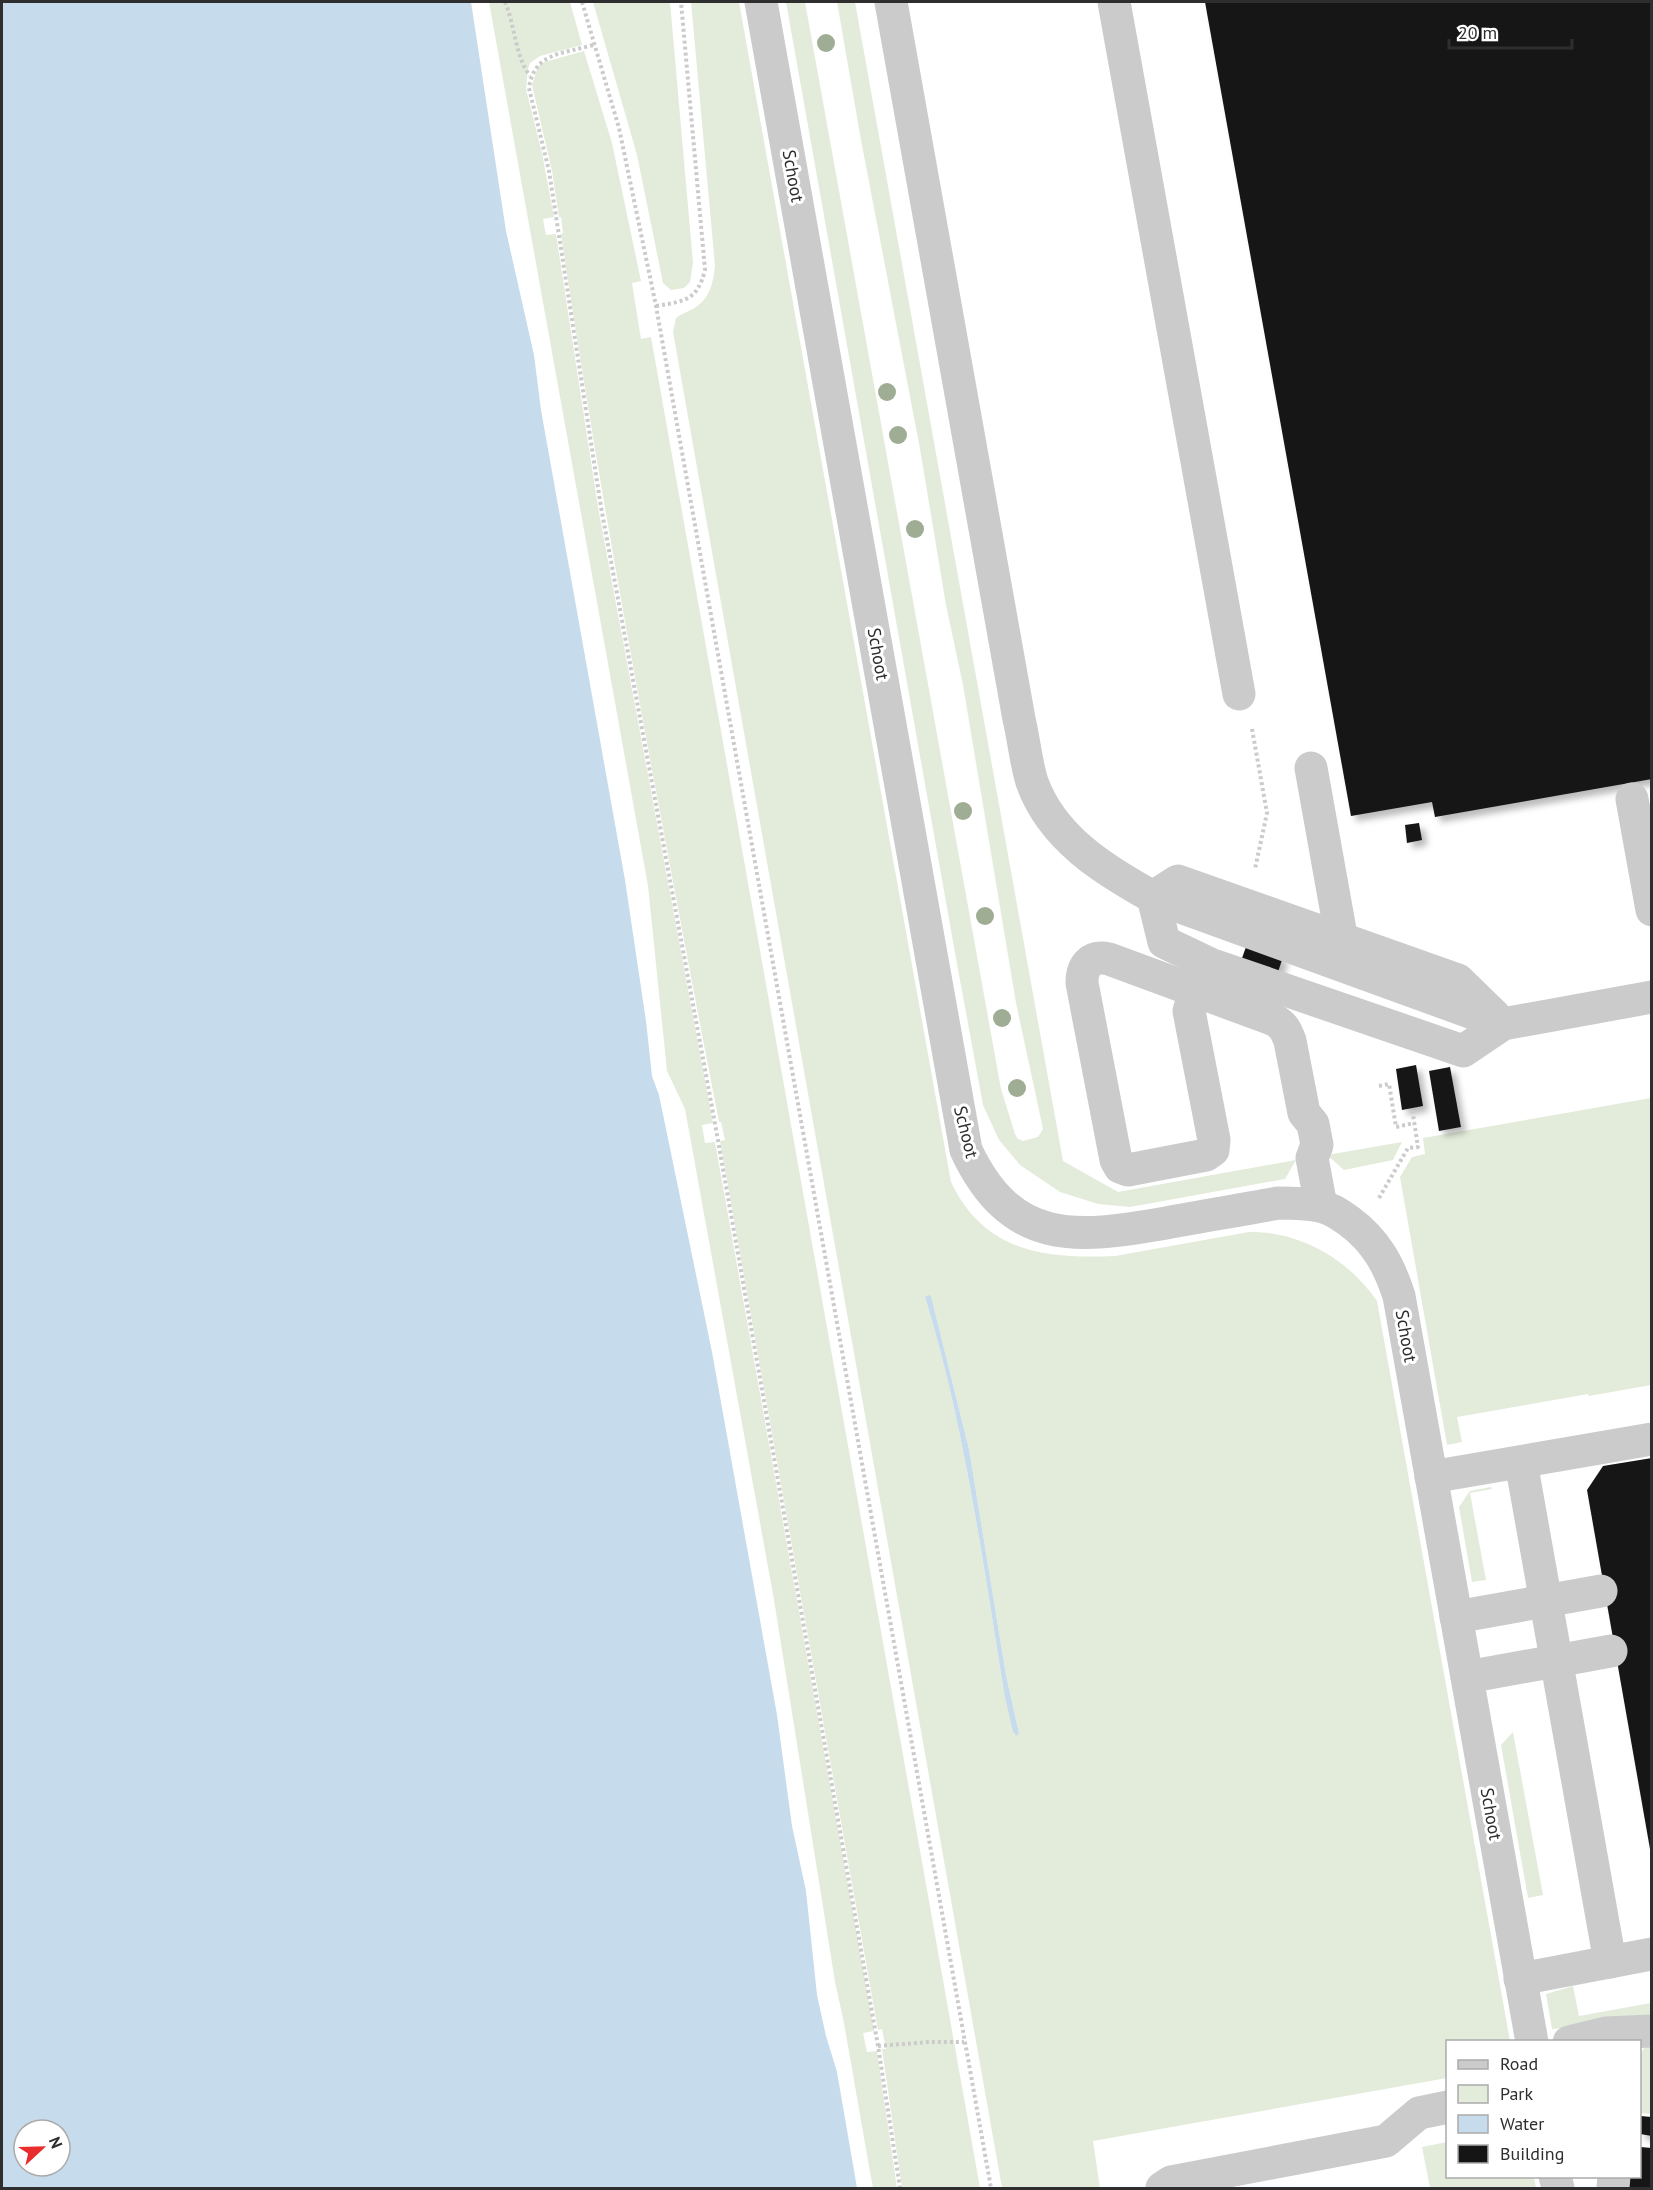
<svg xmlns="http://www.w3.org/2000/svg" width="1653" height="2190" font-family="'PT Sans',sans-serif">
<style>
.green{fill:#e3ecdb;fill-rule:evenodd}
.water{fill:#c6dbec;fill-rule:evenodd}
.building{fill:#151515;filter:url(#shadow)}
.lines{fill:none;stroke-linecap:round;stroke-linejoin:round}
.path{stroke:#cbcbcb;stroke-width:4;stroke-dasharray:3 3;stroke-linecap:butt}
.minor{stroke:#cbcbcb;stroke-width:33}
.tree{fill:#9ead93}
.labels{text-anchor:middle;stroke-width:6;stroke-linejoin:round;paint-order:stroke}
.street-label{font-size:18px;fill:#2e2e2e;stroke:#fff}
</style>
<defs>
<filter id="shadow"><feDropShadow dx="5.5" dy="5.5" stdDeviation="3" flood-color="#0004"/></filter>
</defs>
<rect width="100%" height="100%" fill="#fff"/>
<g class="green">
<path d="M 489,2 L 570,2 L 582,45 L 540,56 L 530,63 L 528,69 L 526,89 L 542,153 L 554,217 L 543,219 L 546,235 L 556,234 L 598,507 L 713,1123 L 702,1125 L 705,1143 L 715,1142 L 874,2031 L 863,2033 L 867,2052 L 877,2051 L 897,2188 L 873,2188 L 870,2172 L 844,2023 L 835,1982 L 774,1600 L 685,1109 L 667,1071 L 648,886 Z"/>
<path d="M 593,2 L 670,2 L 693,263 L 690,282 L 684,288 L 671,290 L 663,283 L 637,155 Z"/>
<path d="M 691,2 L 739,2 L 951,1182 C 984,1252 1045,1259 1115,1256 L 1249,1232 C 1300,1231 1348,1259 1377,1301 L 1510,2041 L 1448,2042 L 1447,2078 L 1093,2141 L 1100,2188 L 1002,2188 L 673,332 L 676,318 C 681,314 687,312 693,309 C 710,299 713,283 715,266 ZM 931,1296 L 969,1449 L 1006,1675 L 1019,1733 L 1014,1735 L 1005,1698 C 983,1564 965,1427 925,1297 Z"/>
<path d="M 786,2 L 805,2 L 1001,1089 L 1015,1134 L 1018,1139 L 1023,1141 L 1038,1137 L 1043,1129 L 1016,1003 L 963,685 L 946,605 L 920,449 L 861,140 L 837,2 L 855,2 L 1063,1161 L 1118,1192 L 1296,1160 L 1285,1179 L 1130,1207 L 1098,1204 L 1060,1192 L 1020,1165 L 999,1140 L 983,1105 L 957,964 Z"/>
<path d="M 584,51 L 612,143 L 641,281 L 632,283 L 641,339 L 651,337 L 980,2188 L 902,2188 L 882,2049 L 886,2049 L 882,2029 L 878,2030 L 720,1141 L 725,1140 L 721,1122 L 719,1122 L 703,1040 C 652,772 601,504 561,234 L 563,233 L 561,217 L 559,217 L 552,171 L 532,85 L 538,66 L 545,62 Z"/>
<path d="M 1651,1098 L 1651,1385 L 1589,1396 L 1588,1394 L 1457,1417 L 1462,1442 L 1447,1445 L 1400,1177 L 1412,1157 L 1425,1154 L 1423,1138 Z"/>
<path d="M 1402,1142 L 1393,1160 L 1344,1170 L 1327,1155 Z"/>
<path d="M 1491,1487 L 1492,1489 L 1470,1493 L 1486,1580 L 1472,1582 L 1459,1507 L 1470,1491 Z"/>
<path d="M 1513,1732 L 1543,1895 L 1528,1898 L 1501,1745 Z"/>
<path d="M 1573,1986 L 1579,2016 L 1651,2003 L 1651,2020 L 1552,2029 L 1546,1994 Z"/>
<path d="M 1651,2045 L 1651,2114 L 1640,2113 L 1640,2059 L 1643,2049 Z"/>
<path d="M 1447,2142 L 1448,2176 L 1534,2177 L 1536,2188 L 1430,2188 L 1422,2147 Z"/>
</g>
<g class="water">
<path d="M 2,2 L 471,2 L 506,231 L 534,355 L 541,410 L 625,880 L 646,1021 L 652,1076 L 659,1095 L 712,1352 L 777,1715 L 792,1826 L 806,1891 L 817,1995 L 826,2036 L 837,2072 L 857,2188 L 2,2188 ZM 24,2130 L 60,2130 L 60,2166 L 24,2166 Z"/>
<path d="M 929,1295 L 931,1296 L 969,1449 L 1006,1675 L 1019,1733 L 1016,1736 L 1013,1732 L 1005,1698 C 983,1564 965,1427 925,1297 Z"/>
</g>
<g class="building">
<path d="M 1205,2 L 1652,2 L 1652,779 L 1435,817 L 1432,802 L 1351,816 Z"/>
<path d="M 1419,823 L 1422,840 L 1407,843 L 1405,825 Z"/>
<path d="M 1247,944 L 1283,957 L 1277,975 L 1241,961 Z"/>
<path d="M 1416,1065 L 1423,1106 L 1402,1110 L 1396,1069 Z"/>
<path d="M 1450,1067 L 1461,1127 L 1439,1131 L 1429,1071 Z"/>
<path d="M 1652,1458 L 1652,1849 L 1650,1849 L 1587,1490 L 1603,1466 Z"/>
<path d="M 1640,2116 L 1652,2117 L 1652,2136 L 1640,2134 Z"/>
<path d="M 1640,2147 L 1652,2148 L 1652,2188 L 1625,2188 L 1626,2176 L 1640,2176 Z"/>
</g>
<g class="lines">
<g class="path">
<path d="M 505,2 C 515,25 515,56 530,76"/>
<path d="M 582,2 L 619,128 L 656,306 L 991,2188"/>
<path d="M 593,45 C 563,54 534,52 529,88 L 549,171 L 601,507 L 714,1118 L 878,2046 L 900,2188"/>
<path d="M 656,306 C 685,301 697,301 705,270 L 681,2"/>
<path d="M 1252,729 L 1267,813 L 1255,869"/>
<path d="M 1379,1086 L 1389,1084 L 1396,1127 L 1414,1123"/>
<path d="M 1379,1198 L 1408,1148 L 1418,1147 L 1412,1108"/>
<path d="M 878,2046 L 929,2042 L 964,2042"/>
</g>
<g class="minor">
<path d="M 761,2 L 966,1150 C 1011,1246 1075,1239 1166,1223 C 1203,1216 1241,1210 1278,1203 C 1292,1203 1306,1203 1320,1206 C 1331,1208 1339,1214 1349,1221 C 1376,1241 1389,1265 1399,1296 L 1532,2042"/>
<path d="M 891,2 L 1019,719 C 1024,740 1026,763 1032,782 C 1052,838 1104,870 1153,897 L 1503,1024"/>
<path d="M 1114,2 L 1239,694"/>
<path d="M 1311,768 L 1345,958"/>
<path d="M 1632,799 L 1652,910"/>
<path d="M 1153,897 L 1164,942 L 1210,964 L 1463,1051 L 1503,1024 L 1652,997"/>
<path d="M 1153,897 L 1178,881 L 1458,980 L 1495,1016"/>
<path d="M 1195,991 L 1189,1011 L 1214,1140 L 1213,1150 L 1206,1155 L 1128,1170 L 1120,1167 L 1116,1160 L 1082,983 C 1082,965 1091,955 1109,959 L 1272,1019 C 1283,1024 1286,1030 1290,1041 L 1304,1113 L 1313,1124 L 1317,1145 L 1312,1158 L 1321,1206"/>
<path d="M 1521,1462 L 1610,1962"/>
<path d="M 1431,1477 L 1652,1439"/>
<path d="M 1456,1617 L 1601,1591"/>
<path d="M 1467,1677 L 1611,1651"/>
<path d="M 1520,1979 L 1652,1954"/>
<path d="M 1569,2042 L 1606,2033 L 1652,2031"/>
<path d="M 1555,2176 L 1558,2188"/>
<path d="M 1162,2188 L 1171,2182 L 1386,2141 L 1419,2113 L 1448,2107"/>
<path d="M 1613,2188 L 1614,2176"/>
</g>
</g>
<g class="tree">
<circle cx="826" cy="43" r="9"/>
<circle cx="887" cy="392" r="9"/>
<circle cx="898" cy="435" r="9"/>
<circle cx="915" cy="529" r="9"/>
<circle cx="963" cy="811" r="9"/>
<circle cx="985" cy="916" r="9"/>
<circle cx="1002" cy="1018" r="9"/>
<circle cx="1017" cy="1088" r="9"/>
</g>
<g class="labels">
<g class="street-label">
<text transform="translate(793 176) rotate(80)" y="6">Schoot</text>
<text transform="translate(878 654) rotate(80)" y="6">Schoot</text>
<text transform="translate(966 1132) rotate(76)" y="6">Schoot</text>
<text transform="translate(1406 1336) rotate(80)" y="6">Schoot</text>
<text transform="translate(1491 1814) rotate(80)" y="6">Schoot</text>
</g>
</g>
<rect width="1653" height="2190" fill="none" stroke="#2e2e2e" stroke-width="6"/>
<rect x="1446" y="2040" width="195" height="138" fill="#ffffff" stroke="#ababab" stroke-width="1.5"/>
<rect x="1458" y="2060" width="30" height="9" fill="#cbcbcb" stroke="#ababab" stroke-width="1.5"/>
<text x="1500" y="2070" font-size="18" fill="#2e2e2e">Road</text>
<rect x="1458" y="2085" width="30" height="18" fill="#e3ecdb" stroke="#ababab" stroke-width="1.5"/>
<text x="1500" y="2100" font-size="18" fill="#2e2e2e">Park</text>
<rect x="1458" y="2115" width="30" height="18" fill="#c6dbec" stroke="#ababab" stroke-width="1.5"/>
<text x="1500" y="2130" font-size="18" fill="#2e2e2e">Water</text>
<rect x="1458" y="2145" width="30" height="18" fill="#151515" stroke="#ababab" stroke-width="1.5"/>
<text x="1500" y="2160" font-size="18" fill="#2e2e2e">Building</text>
<g transform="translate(42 2148) rotate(68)"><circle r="28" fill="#ffffff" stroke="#ababab" stroke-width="1.5"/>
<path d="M0-4.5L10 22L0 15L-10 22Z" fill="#e92c2e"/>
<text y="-9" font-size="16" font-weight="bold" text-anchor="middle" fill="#2e2e2e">N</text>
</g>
<path d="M1449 39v9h123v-9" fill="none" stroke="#2e2e2e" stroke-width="3"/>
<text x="1458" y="39" font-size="18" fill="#2e2e2e" stroke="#ffffff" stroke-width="4.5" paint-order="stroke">20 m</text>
</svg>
